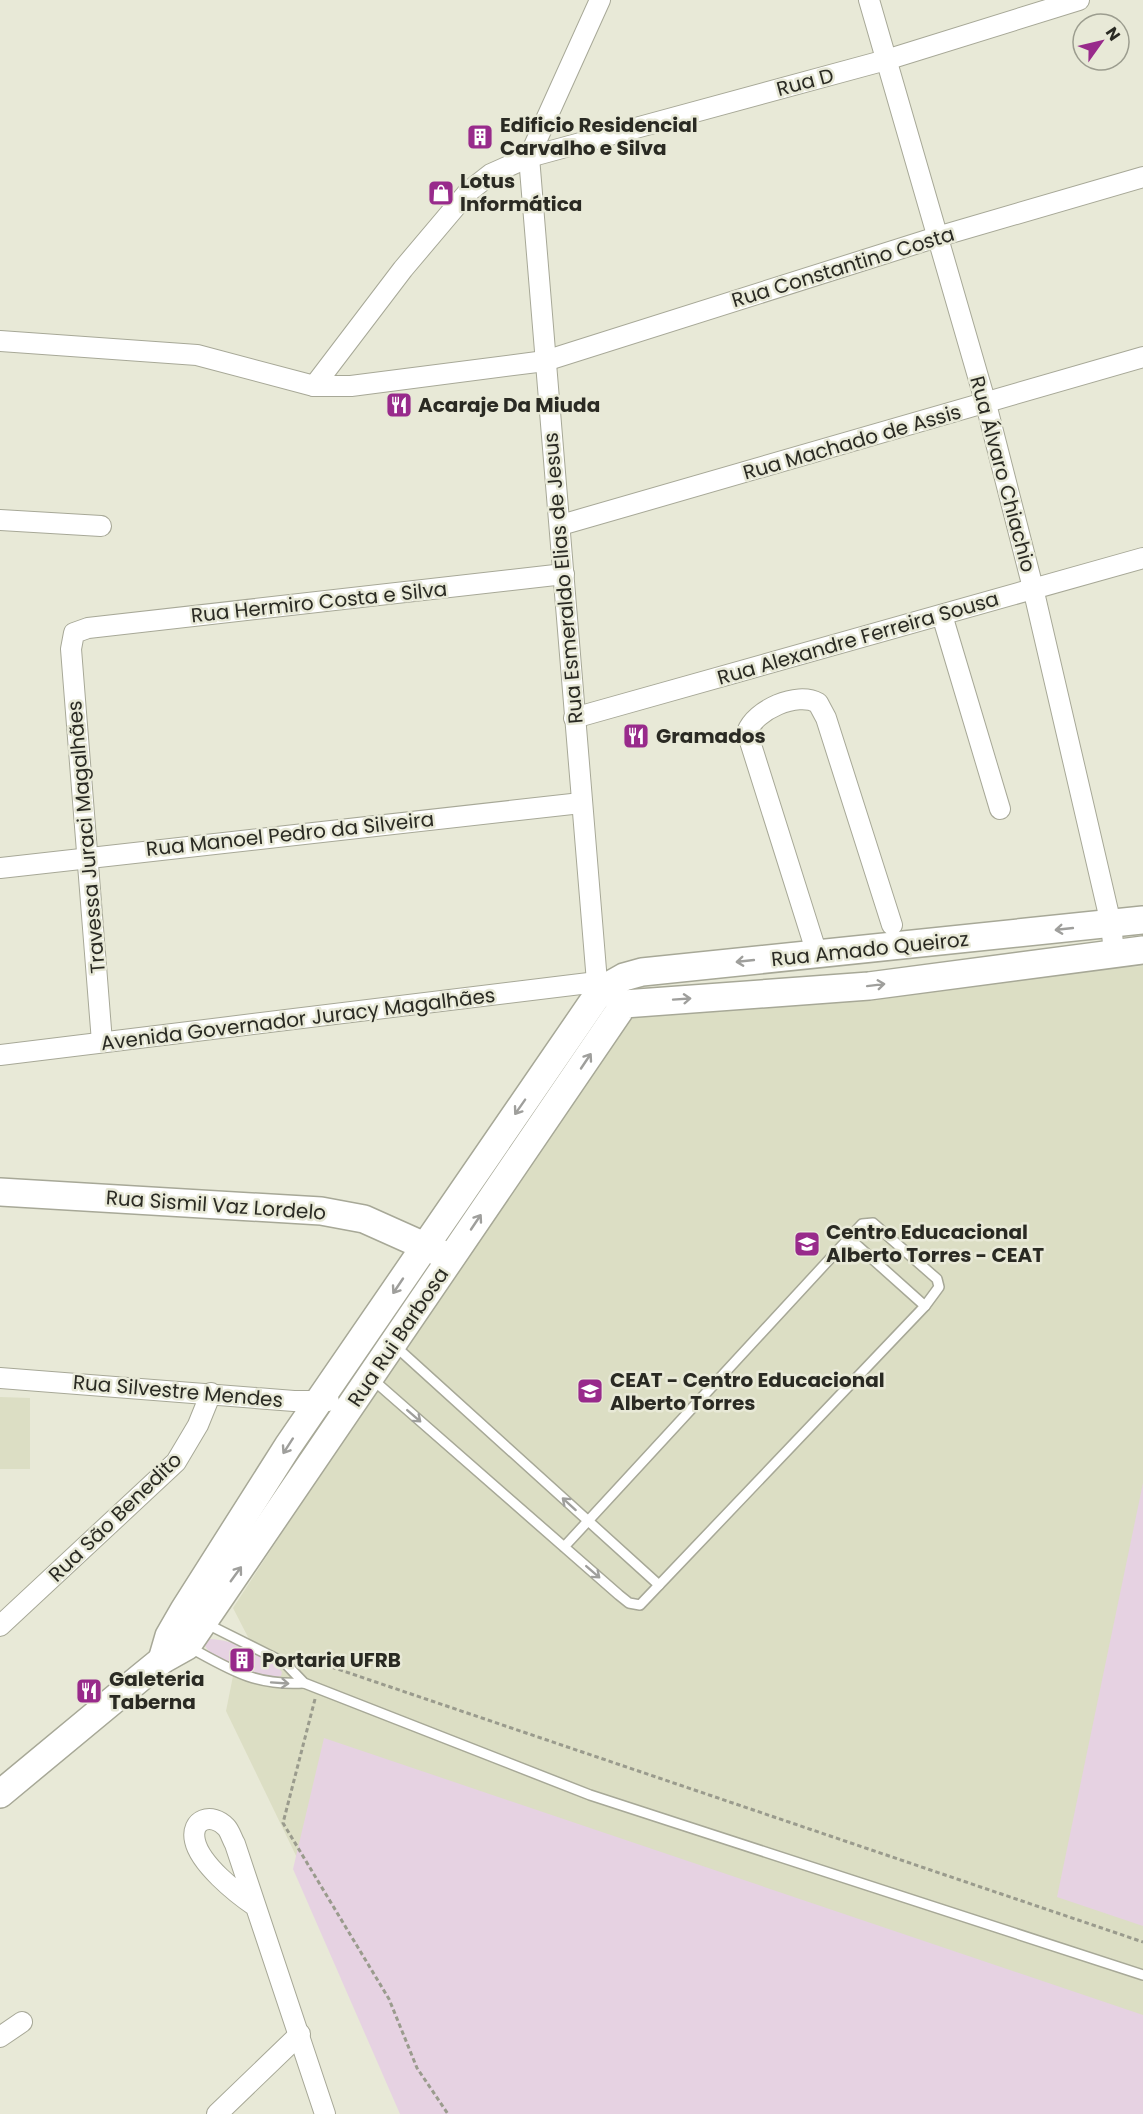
<svg xmlns="http://www.w3.org/2000/svg" width="1143" height="2114" font-family="Poppins,sans-serif">
<style>
.built{fill:#dcdec4}
.green{fill:#e6d2e2}
.lines{fill:none;stroke-linecap:round;stroke-linejoin:round}
.lane-casing{stroke:#a7a897;stroke-width:12}
.street-casing{stroke:#a7a897;stroke-width:22}
.secondary-casing{stroke:#a7a897;stroke-width:30}
.path{stroke:#9a9b8d;stroke-width:3;stroke-dasharray:4.5 3;stroke-linecap:butt}
.lane{stroke:#fff;stroke-width:9}
.street{stroke:#fff;stroke-width:20}
.secondary{stroke:#fff;stroke-width:27}
.oneway{stroke:#9f9f9c}
.labels{text-anchor:middle;stroke-width:5;stroke-linejoin:round;paint-order:stroke}
.street-label{font-size:20px;fill:#2a2a23;stroke:#e8e9d7}
.poi-label{font-size:20px;font-weight:bold;fill:#2a2a23;stroke:#e8e9d7;text-anchor:start}
</style>
<rect width="100%" height="100%" fill="#e8e9d7"/>
<g class="built">
<path d="M 1143,966 L 1143,2114 L 421,2114 L 226,1711 L 234,1671 L 249,1639 L 233,1608 L 626,1005 Z"/>
<path d="M 0,1397 L 30,1398 L 30,1469 L 0,1469 Z"/>
</g>
<g class="green">
<path d="M 1143,1483 L 1143,1926 L 1057,1897 Z"/>
<path d="M 209,1639 C 230,1639 268,1654 282,1672 L 281,1676 C 262,1683 212,1662 204,1644 Z"/>
<path d="M 324,1738 L 1143,2015 L 1143,2114 L 400,2114 L 293,1869 Z"/>
</g>
<g class="lines">
<defs>
<g id="lane">
<path d="M 849,1238 L 925,1306"/>
<path d="M 394,1345 L 659,1585"/>
<path d="M 371,1378 L 619,1595 L 629,1603 L 640,1605 L 925,1306 L 939,1287 L 937,1279 L 873,1223 L 862,1224 L 564,1547"/>
<path d="M 205,1623 L 285,1663 L 304,1683 L 590,1795 L 1143,1975"/>
<path d="M 189,1647 C 231,1670 255,1686 304,1683"/>
</g>
<g id="street">
<path d="M 600,0 L 529,157 L 597,982 L 601,990 L 611,997"/>
<path d="M 869,0 L 986,404 L 1033,588 L 1111,924 L 1114,953"/>
<path d="M 0,341 L 197,355 L 314,386 L 351,386 L 545,361 L 937,237 L 1143,177"/>
<path d="M 314,386 L 403,269 L 468,192 L 491,174 L 529,157 L 886,60 L 1079,0"/>
<path d="M 0,520 L 101,526"/>
<path d="M 561,525 L 1143,357"/>
<path d="M 942,615 L 1000,809"/>
<path d="M 574,718 L 1143,558"/>
<path d="M 0,868 L 581,803"/>
<path d="M 817,954 L 747,732 C 755,710 797,691 818,703 L 826,718 L 892,925"/>
<path d="M 102,1042 L 71,649 L 74,633 L 88,628 L 564,574"/>
<path d="M 0,1055 L 597,982"/>
<path d="M 0,1378 L 294,1401 L 329,1401"/>
<path d="M 0,1626 L 176,1462 L 198,1425 L 211,1393"/>
<path d="M 255,1906 C 236,1893 200,1864 195,1841 C 190,1819 212,1812 226,1827 C 230,1831 232,1839 235,1844 L 325,2114"/>
<path d="M 0,2037 L 22,2022"/>
<path d="M 217,2114 L 300,2034"/>
</g>
<g id="secondary">
<path d="M 0,1192 L 321,1211 L 364,1219 L 440,1253"/>
<path d="M 162,1660 L 169,1636 L 184,1610 L 288,1446 L 601,990 L 624,977 L 642,972 L 1143,920"/>
<path d="M 0,1794 L 140,1678 L 162,1660 L 187,1646 L 624,1004 L 869,986 L 1143,950"/>
</g>
</defs>
<use href="#lane" class="lane-casing"/>
<use href="#street" class="street-casing"/>
<use href="#secondary" class="secondary-casing"/>
<g class="path">
<path d="M 296,1655 L 1143,1942"/>
<path d="M 315,1699 L 283,1823 L 389,1999 L 417,2068 L 448,2114"/>
</g>
<use href="#lane" class="lane"/>
<use href="#street" class="street"/>
<use href="#secondary" class="secondary"/>
</g>
<defs><path id="oneway-shaft" d="M-6 0H5M1.5-3L5.5 0L1.5 3" fill="none" stroke-width="1.6" stroke-linecap="round" stroke-linejoin="round" transform="scale(1.5)"/></defs>
<g class="oneway">
<use href="#oneway-shaft" transform="translate(1064 929) rotate(174)"/>
<use href="#oneway-shaft" transform="translate(745 961) rotate(174)"/>
<use href="#oneway-shaft" transform="translate(876 985) rotate(-7)"/>
<use href="#oneway-shaft" transform="translate(682 999) rotate(-4)"/>
<use href="#oneway-shaft" transform="translate(586 1061) rotate(-56)"/>
<use href="#oneway-shaft" transform="translate(520 1107) rotate(125)"/>
<use href="#oneway-shaft" transform="translate(476 1222) rotate(-56)"/>
<use href="#oneway-shaft" transform="translate(398 1286) rotate(124)"/>
<use href="#oneway-shaft" transform="translate(414 1416) rotate(41)"/>
<use href="#oneway-shaft" transform="translate(288 1446) rotate(123)"/>
<use href="#oneway-shaft" transform="translate(569 1504) rotate(-138)"/>
<use href="#oneway-shaft" transform="translate(593 1572) rotate(41)"/>
<use href="#oneway-shaft" transform="translate(236 1574) rotate(-54)"/>
<use href="#oneway-shaft" transform="translate(280 1683) rotate(4)"/>
</g>
<defs>
<symbol id="building-square" viewBox="-11 -11 22 22"><rect x="-9" y="-9" width="18" height="18" rx="4" fill="#982a8b" stroke="#e8e9d7"/><path d="M-4-6H4V6H1V3H-1V6H-4ZM-2.5-4.3h1.7v1.8h-1.7ZM.8-4.3h1.7v1.8H.8ZM-2.5-1h1.7V.8h-1.7ZM.8-1h1.7V.8H.8Z" fill="#fff"/></symbol>
<symbol id="shop-square" viewBox="-11 -11 22 22"><rect x="-9" y="-9" width="18" height="18" rx="4" fill="#982a8b" stroke="#e8e9d7"/><path d="M-5-2.5h2.3a2.7 3.5 0 0 1 5.4 0H5L5.5 6h-11ZM-1.5-2.5h3a1.5 2.3 0 0 0-3 0Z" fill="#fff"/></symbol>
<symbol id="restaurant-square" viewBox="-11 -11 22 22"><rect x="-9" y="-9" width="18" height="18" rx="4" fill="#982a8b" stroke="#e8e9d7"/><path d="M-5-6h1v4h1v-4h1v4h1v-4h1v5L-1.5 .5V6h-2V.5L-5-1ZM5-6V6H3V1.5H1.5Q1.5-4 5-6Z" fill="#fff"/></symbol>
<symbol id="school-square" viewBox="-11 -11 22 22"><rect x="-9" y="-9" width="18" height="18" rx="4" fill="#982a8b" stroke="#e8e9d7"/><path d="M0-5L7-2L0 1L-7-2ZM-4 1L0 2.5L4 1V4Q0 6-4 4Z" fill="#fff"/></symbol>
</defs>
<g fill-rule="evenodd">
<use href="#building-square" x="465" y="122" width="30" height="30"/>
<use href="#shop-square" x="426" y="178" width="30" height="30"/>
<use href="#restaurant-square" x="384" y="390" width="30" height="30"/>
<use href="#restaurant-square" x="621" y="721" width="30" height="30"/>
<use href="#school-square" x="792" y="1229" width="30" height="30"/>
<use href="#school-square" x="575" y="1376" width="30" height="30"/>
<use href="#building-square" x="227" y="1645" width="30" height="30"/>
<use href="#restaurant-square" x="74" y="1676" width="30" height="30"/>
</g>
<g class="labels">
<g class="street-label">
<text transform="translate(805 82) rotate(-15)" y="7">Rua D</text>
<text transform="translate(843 267) rotate(-17)" y="7">Rua Constantino Costa</text>
<text transform="translate(852 442) rotate(-16)" y="7">Rua Machado de Assis</text>
<text transform="translate(1003 474) rotate(75)" y="7">Rua Álvaro Chiachio</text>
<text transform="translate(563 578) rotate(-95)" y="7">Rua Esmeraldo Elias de Jesus</text>
<text transform="translate(319 602) rotate(-6)" y="7">Rua Hermiro Costa e Silva</text>
<text transform="translate(858 638) rotate(-16)" y="7">Rua Alexandre Ferreira Sousa</text>
<text transform="translate(290 834) rotate(-6)" y="7">Rua Manoel Pedro da Silveira</text>
<text transform="translate(86 837) rotate(-95)" y="7">Travessa Juraci Magalhães</text>
<text transform="translate(870 949) rotate(-6)" y="7">Rua Amado Queiroz</text>
<text transform="translate(298 1019) rotate(-7)" y="7">Avenida Governador Juracy Magalhães</text>
<text transform="translate(216 1205) rotate(4)" y="7">Rua Sismil Vaz Lordelo</text>
<text transform="translate(398 1337) rotate(-56)" y="7">Rua Rui Barbosa</text>
<text transform="translate(178 1391) rotate(5)" y="7">Rua Silvestre Mendes</text>
<text transform="translate(115 1517) rotate(-44)" y="7">Rua São Benedito</text>
</g>
<g class="poi-label">
<text x="500" y="132">Edificio Residencial<tspan x="500" dy="23">Carvalho e Silva</tspan></text>
<text x="460" y="188">Lotus<tspan x="460" dy="23">Informática</tspan></text>
<text x="418" y="412">Acaraje Da Miuda</text>
<text x="656" y="743">Gramados</text>
<text x="826" y="1239">Centro Educacional<tspan x="826" dy="23">Alberto Torres - CEAT</tspan></text>
<text x="610" y="1387">CEAT - Centro Educacional<tspan x="610" dy="23">Alberto Torres</tspan></text>
<text x="262" y="1667">Portaria UFRB</text>
<text x="109" y="1686">Galeteria<tspan x="109" dy="23">Taberna</tspan></text>
</g>
</g>
<g transform="translate(1101 42) rotate(56)"><circle r="28" fill="#e8e9d7" stroke="#9c9d8f" stroke-width="1.5"/>
<path d="M0-4.5L10 22L0 15L-10 22Z" fill="#982a8b"/>
<text y="-9" font-size="16" font-weight="bold" text-anchor="middle" fill="#2a2a23">N</text>
</g>
</svg>
